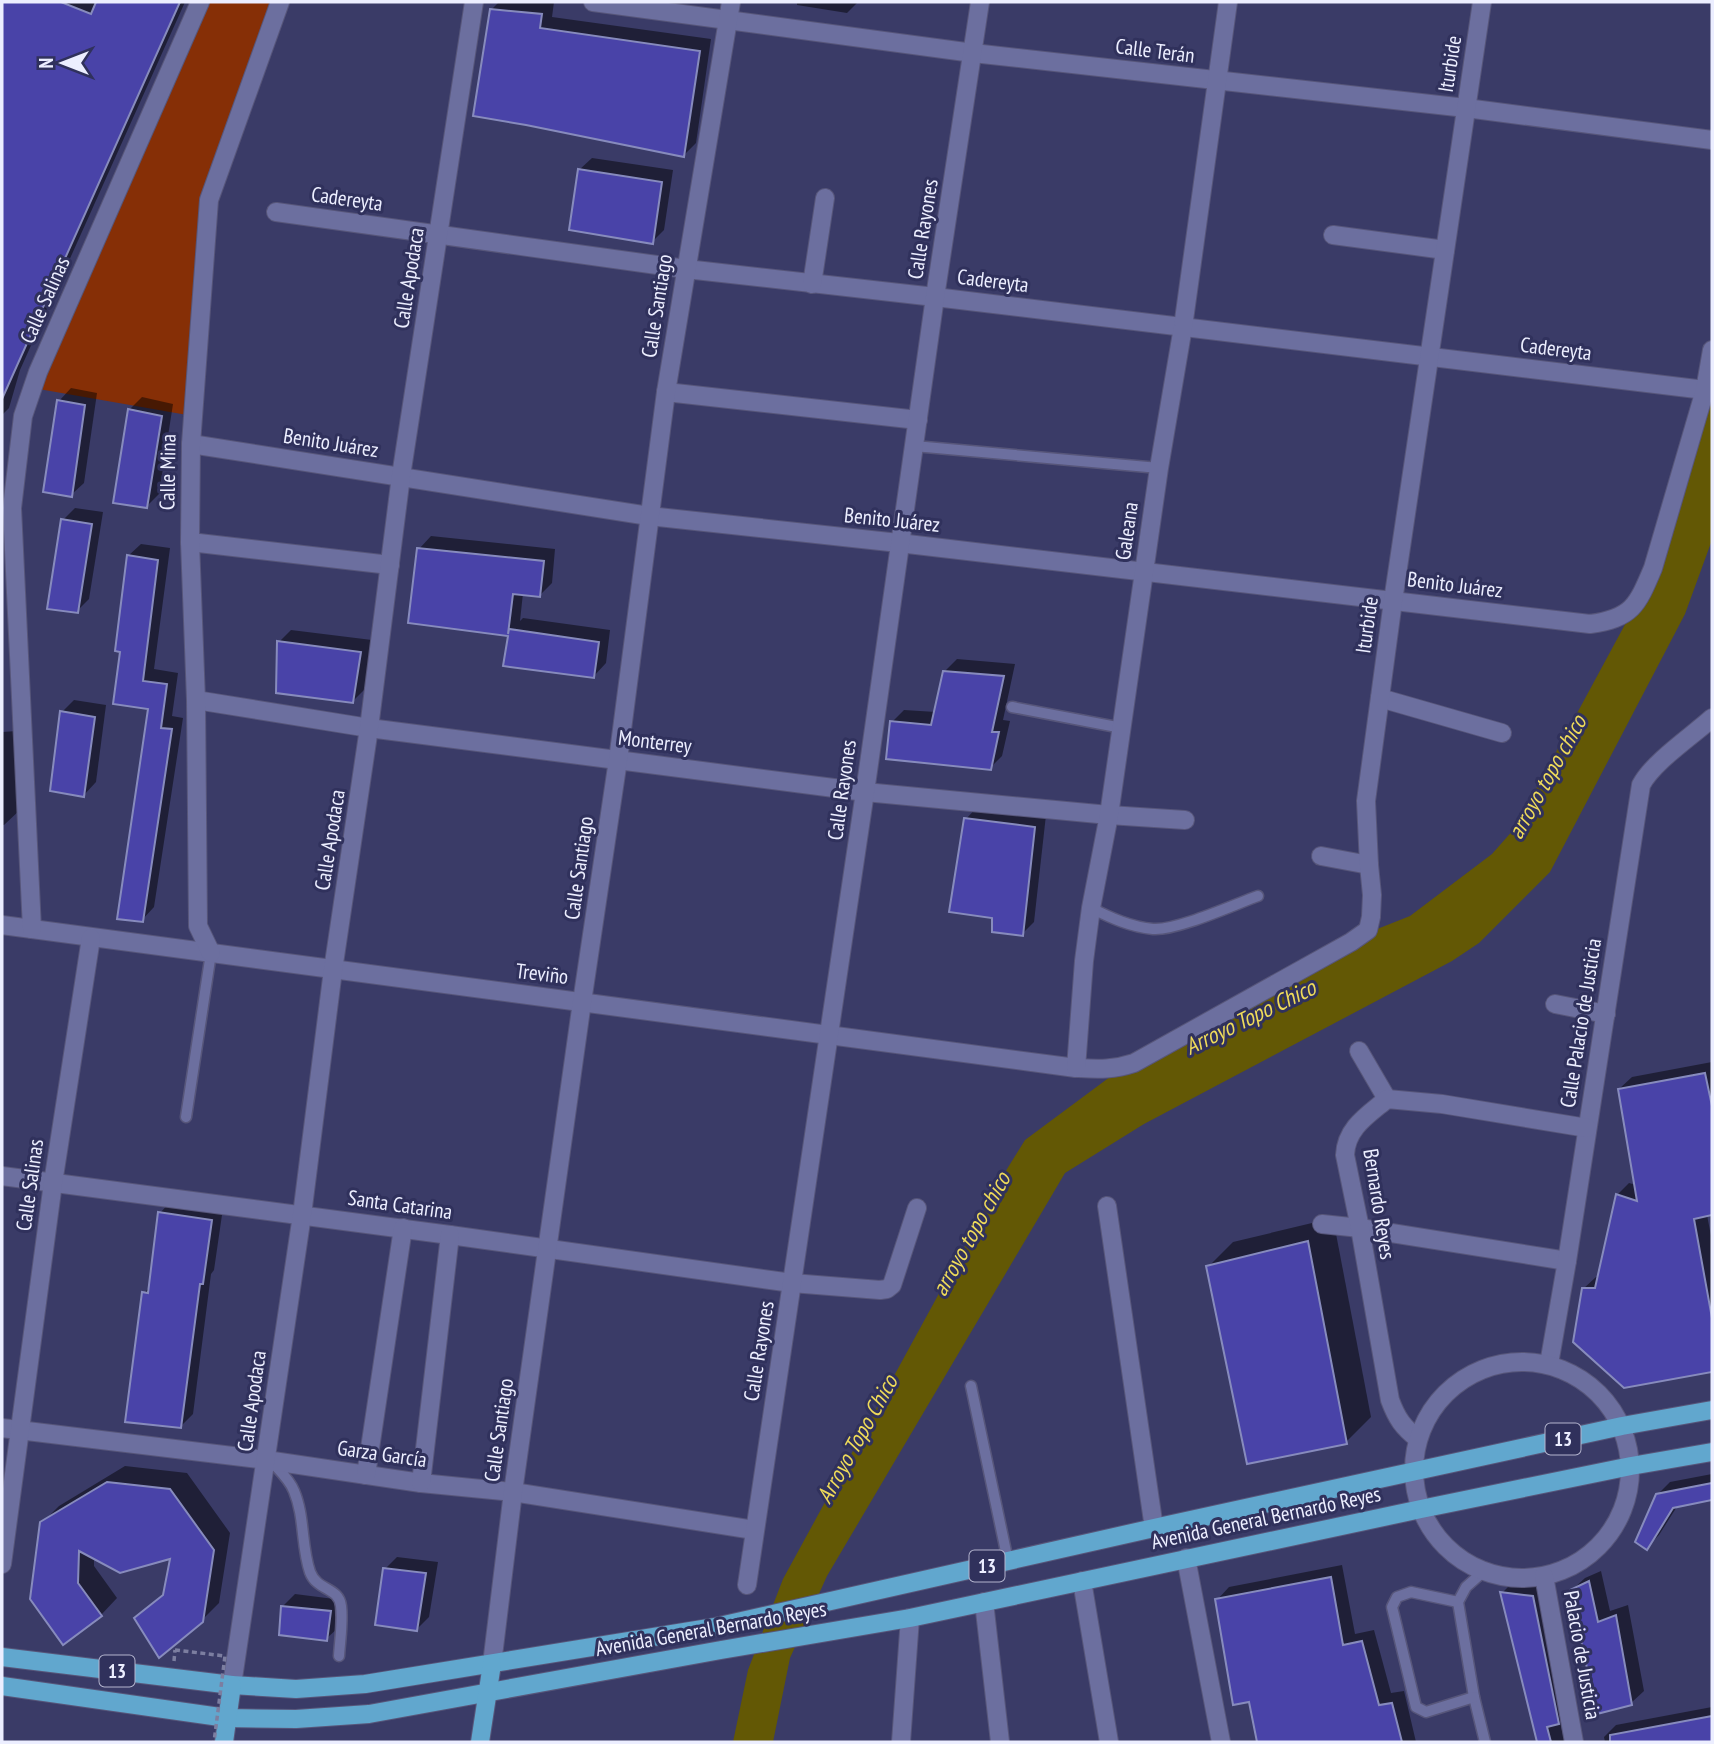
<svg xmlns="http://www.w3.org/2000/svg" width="1714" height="1744" font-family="'PT Sans Narrow',sans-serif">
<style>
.green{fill:#862f06}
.water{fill:#635805}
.shadow{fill:#0007}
.building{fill:#4943a8;stroke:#878bbd;stroke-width:2}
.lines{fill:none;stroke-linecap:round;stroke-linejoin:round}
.service-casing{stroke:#57567a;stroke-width:13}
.minor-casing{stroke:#57567a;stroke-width:20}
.tertiary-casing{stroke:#57567a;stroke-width:20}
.primary-casing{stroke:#57567a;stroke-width:20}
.path{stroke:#7c7ea0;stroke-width:3.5;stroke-dasharray:5 3.5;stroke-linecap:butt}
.service{stroke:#6c6f9f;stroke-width:10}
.minor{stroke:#6c6f9f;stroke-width:18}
.tertiary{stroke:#6c6f9f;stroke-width:18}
.primary{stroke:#61a7ce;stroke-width:18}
.path-bridge{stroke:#7c7ea0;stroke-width:3.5;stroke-dasharray:5 3.5;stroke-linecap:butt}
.labels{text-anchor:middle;stroke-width:6;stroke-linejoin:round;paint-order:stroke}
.shield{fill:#30315c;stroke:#b4b5ce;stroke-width:2}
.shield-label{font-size:19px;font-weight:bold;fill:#eceeff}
.street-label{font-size:21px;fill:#eceeff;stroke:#30315c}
.water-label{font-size:23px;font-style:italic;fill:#efdb5a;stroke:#30315c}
</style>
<rect width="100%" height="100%" fill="#3a3b67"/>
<path class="green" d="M 200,2 L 280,2 L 209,200 L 193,416 L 33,388 Z"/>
<path class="water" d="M 1712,358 L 1712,540 L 1685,614 L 1550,872 L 1479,943 L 1452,961 L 1144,1124 L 1065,1173 L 827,1576 L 790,1658 L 773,1742 L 733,1742 L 748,1670 L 783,1579 L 1007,1169 L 1025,1140 L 1122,1068 L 1357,937 L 1410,916 L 1492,854 L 1515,828 L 1642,593 Z"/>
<g class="shadow">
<path d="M 2,2 L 185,2 L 20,370 L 9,408 L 2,415 Z"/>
<path d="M 499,2 L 554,2 L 552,17 L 711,39 L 696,143 L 684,155 L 491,10 Z"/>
<path d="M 797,2 L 858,2 L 847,13 L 797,5 Z"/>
<path d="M 592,158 L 673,170 L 664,230 L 652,242 L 579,170 Z"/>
<path d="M 71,388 L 97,393 L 84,483 L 71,495 L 59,401 Z"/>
<path d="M 142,397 L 173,404 L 159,494 L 147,506 L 115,501 L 130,409 Z"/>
<path d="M 75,508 L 103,512 L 89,599 L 77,611 L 63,520 Z"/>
<path d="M 431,536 L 555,549 L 552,583 L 540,595 L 523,593 L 520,621 L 523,618 L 610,630 L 606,663 L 594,676 L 510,635 L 409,621 L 419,549 Z"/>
<path d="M 141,544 L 170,548 L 154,669 L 178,673 L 172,716 L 183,718 L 154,907 L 142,920 L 150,707 L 122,651 L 128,556 Z"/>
<path d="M 291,630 L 372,640 L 365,689 L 352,702 L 279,642 Z"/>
<path d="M 957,659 L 1015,664 L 1003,720 L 1010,721 L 1002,756 L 990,768 L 892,722 L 904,710 L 936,712 L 944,672 Z"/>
<path d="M 74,700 L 106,705 L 96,782 L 84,795 L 62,712 Z"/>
<path d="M 17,731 L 21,809 L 4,825 L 2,825 L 2,732 Z"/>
<path d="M 978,806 L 1046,815 L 1034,922 L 1022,934 L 966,819 Z"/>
<path d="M 1712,1062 L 1712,1213 L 1707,1215 L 1712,1241 L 1712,1370 L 1625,1386 L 1583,1289 L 1596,1277 L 1600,1277 L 1617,1195 L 1629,1183 L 1636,1185 L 1619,1089 L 1632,1077 Z"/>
<path d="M 172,1200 L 223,1208 L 214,1270 L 211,1274 L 193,1414 L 181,1426 L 144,1293 L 151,1286 L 160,1213 Z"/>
<path d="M 1333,1218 L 1371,1417 L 1346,1442 L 1208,1267 L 1233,1242 Z"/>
<path d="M 125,1466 L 187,1473 L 230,1533 L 219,1603 L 202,1620 L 136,1618 L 165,1592 L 172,1557 L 94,1557 L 94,1566 L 117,1598 L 101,1615 L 64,1642 L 42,1523 L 59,1506 Z"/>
<path d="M 1712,1474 L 1712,1498 L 1678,1505 L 1659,1535 L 1647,1547 L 1657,1495 L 1670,1482 Z"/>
<path d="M 397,1557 L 438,1562 L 429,1617 L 416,1630 L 385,1569 Z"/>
<path d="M 1342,1565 L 1355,1634 L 1374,1630 L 1391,1693 L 1404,1691 L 1416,1742 L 1259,1742 L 1251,1700 L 1217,1600 L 1229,1587 Z"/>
<path d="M 1601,1571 L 1610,1611 L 1628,1605 L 1644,1691 L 1631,1703 L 1572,1590 L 1585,1578 Z"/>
<path d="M 1514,1581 L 1545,1584 L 1571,1710 L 1560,1721 L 1563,1735 L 1575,1733 L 1577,1742 L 1538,1742 L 1502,1593 Z"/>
<path d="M 295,1594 L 342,1600 L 339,1627 L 326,1639 L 283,1606 Z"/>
<path d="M 1712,1707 L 1712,1742 L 1605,1742 L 1604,1737 L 1616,1725 Z"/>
</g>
<g class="building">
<path d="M 2,2 L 61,2 L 91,14 L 96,2 L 180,2 L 2,399 Z"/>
<path d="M 490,9 L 542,14 L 540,28 L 700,51 L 684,157 L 526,125 L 473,116 Z"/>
<path d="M 578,169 L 662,182 L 653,244 L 569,230 Z"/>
<path d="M 57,400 L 85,405 L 72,497 L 43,492 Z"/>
<path d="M 128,409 L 162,416 L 147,508 L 113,503 Z"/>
<path d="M 61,519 L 92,524 L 78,613 L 47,609 Z"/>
<path d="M 417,548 L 544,561 L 540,597 L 513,594 L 508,634 L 509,629 L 599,642 L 594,678 L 503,666 L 508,636 L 408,623 Z"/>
<path d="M 127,555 L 158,560 L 143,681 L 167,684 L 161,728 L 172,729 L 143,922 L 117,919 L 148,709 L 113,704 L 120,652 L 115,651 Z"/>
<path d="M 277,641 L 361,652 L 353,703 L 276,693 Z"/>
<path d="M 943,671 L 1004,676 L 992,732 L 999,732 L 991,770 L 886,759 L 890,721 L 931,725 Z"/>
<path d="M 60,711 L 95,717 L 84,797 L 50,791 Z"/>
<path d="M 964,818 L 1035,827 L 1023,936 L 992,932 L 992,918 L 949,912 Z"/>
<path d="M 1705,1073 L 1712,1106 L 1712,1215 L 1694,1219 L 1712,1318 L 1712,1372 L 1624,1388 L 1573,1342 L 1582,1288 L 1595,1288 L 1616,1194 L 1637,1201 L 1618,1089 Z"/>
<path d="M 158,1212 L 212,1220 L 203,1284 L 200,1284 L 181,1428 L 125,1422 L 142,1292 L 148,1293 Z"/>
<path d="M 1308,1241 L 1347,1444 L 1247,1464 L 1206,1266 Z"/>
<path d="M 107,1482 L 170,1489 L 214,1550 L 203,1622 L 159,1658 L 134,1618 L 163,1595 L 170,1559 L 120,1573 L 79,1551 L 78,1583 L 102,1616 L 63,1645 L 30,1599 L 40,1522 Z"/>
<path d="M 1712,1483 L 1712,1500 L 1673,1508 L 1647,1550 L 1635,1542 L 1656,1494 Z"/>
<path d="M 383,1568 L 426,1573 L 417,1631 L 375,1625 Z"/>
<path d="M 1331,1577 L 1343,1645 L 1362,1641 L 1379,1705 L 1392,1703 L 1402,1742 L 1257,1742 L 1249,1702 L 1233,1705 L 1215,1599 Z"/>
<path d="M 1589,1581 L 1598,1622 L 1616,1615 L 1632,1705 L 1597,1714 L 1570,1590 Z"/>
<path d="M 1500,1592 L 1533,1596 L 1559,1724 L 1547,1727 L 1551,1742 L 1537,1742 Z"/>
<path d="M 281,1606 L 331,1611 L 327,1641 L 279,1635 Z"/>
<path d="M 1712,1716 L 1712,1742 L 1610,1742 L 1610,1735 Z"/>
</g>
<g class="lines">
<defs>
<g id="service">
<path d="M 914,446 L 1159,468"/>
<path d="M 1012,707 L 1122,728"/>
<path d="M 1091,908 C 1111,918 1131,927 1153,929 C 1176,931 1233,905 1258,896"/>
<path d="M 186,1117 L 211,953"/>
<path d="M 971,1386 L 1008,1561"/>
<path d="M 271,1461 C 279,1470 290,1480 294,1491 C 305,1517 301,1546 310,1572 C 317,1591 339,1587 341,1606 C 343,1622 340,1640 339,1656"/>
<path d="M 1484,1571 L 1466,1587 L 1458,1602 L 1474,1697 L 1485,1742"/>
<path d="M 1458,1602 L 1411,1592 L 1397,1597 L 1392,1607 L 1416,1707 L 1426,1712 L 1474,1697"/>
</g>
<g id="minor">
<path d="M 593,2 L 973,53 L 1466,108 L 1712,140"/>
<path d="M 276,212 L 686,269 L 935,297 L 1705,390"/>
<path d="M 1333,235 L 1445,250"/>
<path d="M 812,284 L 825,198"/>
<path d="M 666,392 L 918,420"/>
<path d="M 191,444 L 649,516 L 899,543 L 1590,624 C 1632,618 1637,606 1653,568 L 1705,390 L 1712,350"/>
<path d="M 190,542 L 390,565"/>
<path d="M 1380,698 L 1502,733"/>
<path d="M 196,700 L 369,728 L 865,792 L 1109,815 L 1185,820"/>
<path d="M 1321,856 L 1369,865"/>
<path d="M 2,925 L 1076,1068 C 1098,1069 1113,1070 1134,1063 L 1351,942 L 1368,930 L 1371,917 L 1372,895 L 1369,865 L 1366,801 L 1393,601 L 1482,2"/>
<path d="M 32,929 L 12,508 L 23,416 L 38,372 L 200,2"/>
<path d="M 211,953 L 198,926 L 196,700 L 190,542 L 191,444 L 209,200 L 280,2"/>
<path d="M 1555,1004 L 1606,1014"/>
<path d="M 1359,1051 L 1387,1099"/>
<path d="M 1076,1068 L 1084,961 L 1091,908 L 1109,815 L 1159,468 L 1183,327 L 1228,2"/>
<path d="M 2,1176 L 450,1235 L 792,1283 L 880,1290 L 887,1289 L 892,1285 L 917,1208"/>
<path d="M 1107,1206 L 1154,1528"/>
<path d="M 1322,1224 L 1360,1228 L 1567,1261"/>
<path d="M 1549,1364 L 1567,1261 L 1641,785 C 1653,762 1692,736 1712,718"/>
<path d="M 2,1428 L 266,1460 L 421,1483 L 513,1492 L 754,1530"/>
<path d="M 1418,1439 C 1403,1427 1397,1419 1390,1400 L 1360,1228 L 1345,1155 C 1346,1128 1368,1115 1387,1099 L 1442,1104 L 1587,1128"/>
<path d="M 366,1475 L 403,1228"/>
<path d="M 421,1483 L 450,1235"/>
<path d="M 1186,1558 L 1221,1742"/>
<path d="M 2,1564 L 53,1183 L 91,938"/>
<path d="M 1082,1581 L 1109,1742"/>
<path d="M 747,1585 L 865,792 L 935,297 L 980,2"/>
<path d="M 984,1602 L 1000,1742"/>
<path d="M 492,1664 L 513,1492 L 582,1002 L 618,760 L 666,392 L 731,2"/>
<path d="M 232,1685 L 302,1215 L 333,970 L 369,728 L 401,476 L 474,2"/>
<path d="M 901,1742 L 910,1618"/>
</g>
<g id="tertiary">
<circle cx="1522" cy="1470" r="108"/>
<path d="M 1544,1576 L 1574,1742"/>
</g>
<g id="primary">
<path d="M 2,1657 L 232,1685 L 296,1689 L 365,1684 L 715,1627 L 1154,1528 L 1622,1426 L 1712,1410"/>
<path d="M 2,1686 L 227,1718 L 296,1719 L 369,1714 L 721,1650 L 910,1618 L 1421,1509 L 1631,1466 L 1712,1452"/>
<path d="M 224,1742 L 232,1685"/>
<path d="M 480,1742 L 492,1664"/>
</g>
</defs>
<use href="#service" class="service-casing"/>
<use href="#minor" class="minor-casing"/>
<use href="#tertiary" class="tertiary-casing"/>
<use href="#primary" class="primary-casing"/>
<path class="path" d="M 174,1661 L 175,1650"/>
<use href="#service" class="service"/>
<use href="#minor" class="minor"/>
<use href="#tertiary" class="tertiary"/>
<use href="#primary" class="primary"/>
<path class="path-bridge" d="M 175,1650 L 225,1656 L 214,1742"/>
</g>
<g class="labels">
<g class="shield">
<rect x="1545.5" y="1423.5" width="35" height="31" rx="5"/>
<rect x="969.5" y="1550.5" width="35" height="31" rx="5"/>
<rect x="99.5" y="1655.5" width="35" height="31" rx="5"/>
</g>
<g class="shield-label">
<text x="1563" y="1446">13</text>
<text x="987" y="1573">13</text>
<text x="117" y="1678">13</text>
</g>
<g class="street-label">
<text transform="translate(1155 51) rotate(7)" y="7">Calle Terán</text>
<text transform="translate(1450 64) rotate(-81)" y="7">Iturbide</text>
<text transform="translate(347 199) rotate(8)" y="7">Cadereyta</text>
<text transform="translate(923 229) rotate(-81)" y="7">Calle Rayones</text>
<text transform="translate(409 278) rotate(-81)" y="7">Calle Apodaca</text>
<text transform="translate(993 281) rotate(7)" y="7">Cadereyta</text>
<text transform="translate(45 300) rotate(-66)" y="7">Calle Salinas</text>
<text transform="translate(657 306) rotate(-81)" y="7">Calle Santiago</text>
<text transform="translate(1556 349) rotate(7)" y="7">Cadereyta</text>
<text transform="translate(331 443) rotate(9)" y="7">Benito Juárez</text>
<text transform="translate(168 472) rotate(-89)" y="7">Calle Mina</text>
<text transform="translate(892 520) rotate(6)" y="7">Benito Juárez</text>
<text transform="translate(1127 531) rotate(-82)" y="7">Galeana</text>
<text transform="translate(1455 585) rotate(7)" y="7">Benito Juárez</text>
<text transform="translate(1367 625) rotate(-82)" y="7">Iturbide</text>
<text transform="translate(655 742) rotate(7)" y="7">Monterrey</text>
<text transform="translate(842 790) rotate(-82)" y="7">Calle Rayones</text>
<text transform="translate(330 840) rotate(-81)" y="7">Calle Apodaca</text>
<text transform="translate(579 868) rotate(-82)" y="7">Calle Santiago</text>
<text transform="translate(542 974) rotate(7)" y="7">Treviño</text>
<text transform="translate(1581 1023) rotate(-81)" y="7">Calle Palacio de Justicia</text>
<text transform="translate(30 1185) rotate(-82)" y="7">Calle Salinas</text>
<text transform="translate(1379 1204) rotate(81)" y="7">Bernardo Reyes</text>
<text transform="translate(400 1205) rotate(8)" y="7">Santa Catarina</text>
<text transform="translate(759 1351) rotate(-81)" y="7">Calle Rayones</text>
<text transform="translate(252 1401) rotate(-82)" y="7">Calle Apodaca</text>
<text transform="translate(499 1430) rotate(-82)" y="7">Calle Santiago</text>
<text transform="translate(382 1454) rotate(8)" y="7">Garza García</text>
<text transform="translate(1266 1518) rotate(-12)" y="7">Avenida General Bernardo Reyes</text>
<text transform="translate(711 1629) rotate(-10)" y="7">Avenida General Bernardo Reyes</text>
<text transform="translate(1582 1655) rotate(80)" y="7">Palacio de Justicia</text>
</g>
<g class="water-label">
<text transform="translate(1547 777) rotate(-61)" y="8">arroyo topo chico</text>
<text transform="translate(1250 1017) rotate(-26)" y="8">Arroyo Topo Chico</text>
<text transform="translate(971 1234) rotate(-61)" y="8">arroyo topo chico</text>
<text transform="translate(857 1439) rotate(-61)" y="8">Arroyo Topo Chico</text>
</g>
</g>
<rect width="1714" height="1744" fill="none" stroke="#eceeff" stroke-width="7"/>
<g transform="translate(63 63) rotate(270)" stroke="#30315c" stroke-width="5" paint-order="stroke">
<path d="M0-5L12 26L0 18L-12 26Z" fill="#eceeff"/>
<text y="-10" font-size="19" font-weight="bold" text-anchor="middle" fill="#eceeff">N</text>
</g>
</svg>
